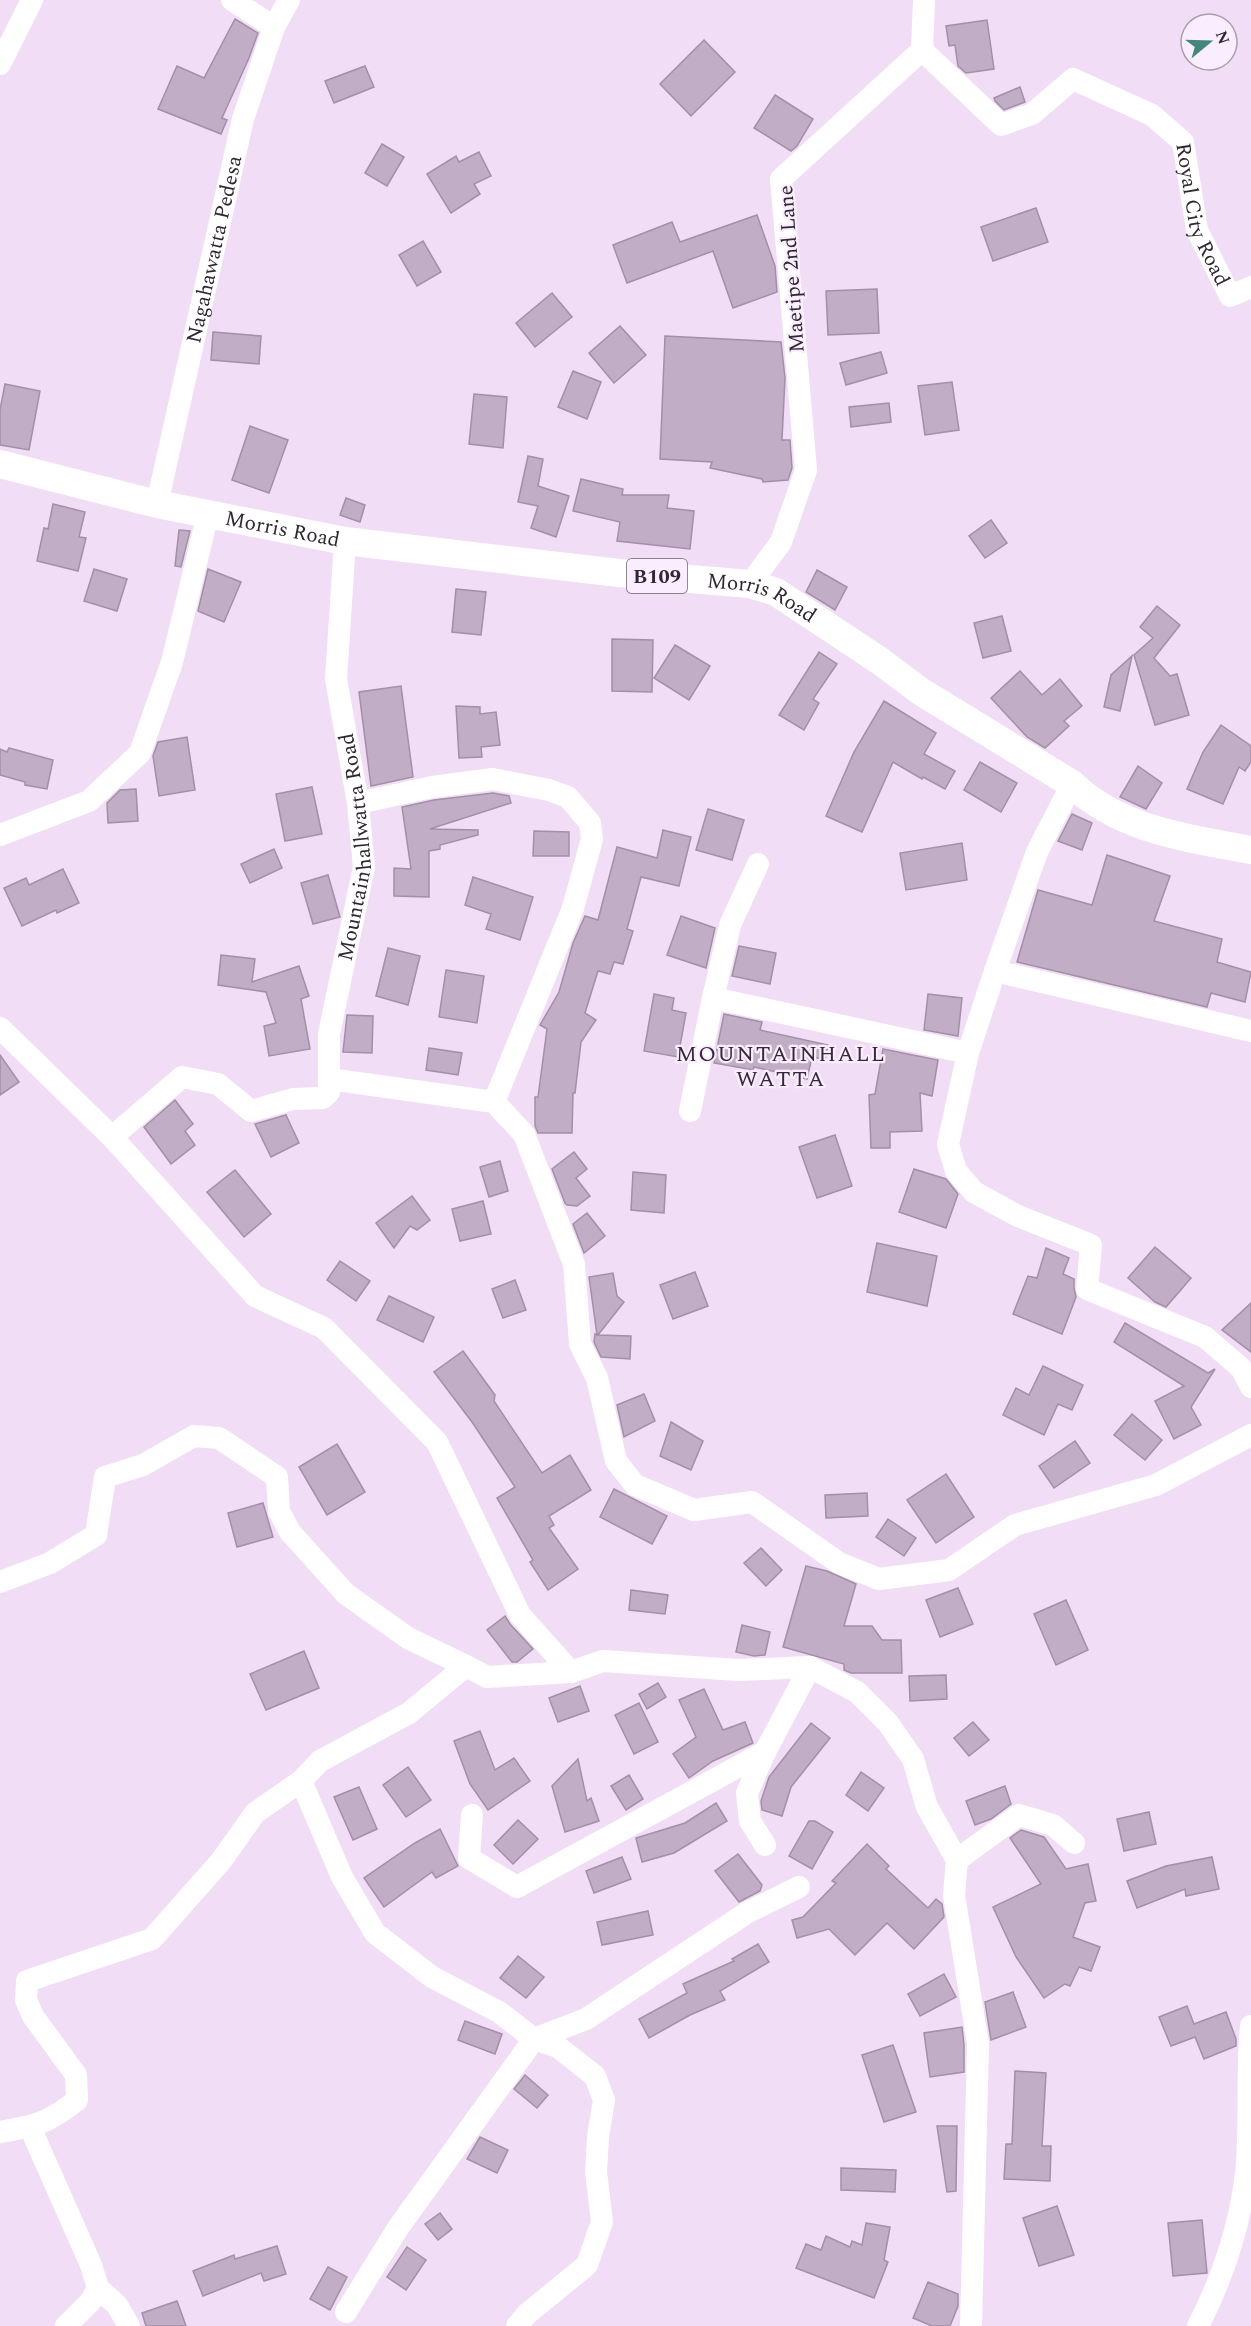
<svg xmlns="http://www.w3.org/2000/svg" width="1251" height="2326" font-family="Spectral,serif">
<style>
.building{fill:#c1adc5;stroke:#a38fa7;stroke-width:1.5}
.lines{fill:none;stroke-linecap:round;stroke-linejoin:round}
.minor{stroke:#fff;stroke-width:22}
.major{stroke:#fff;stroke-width:28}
.labels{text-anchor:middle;stroke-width:4.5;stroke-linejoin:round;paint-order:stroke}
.shield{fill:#faedfd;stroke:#6d636e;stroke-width:1.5}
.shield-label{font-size:20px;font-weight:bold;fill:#302831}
.street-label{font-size:21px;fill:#302831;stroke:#faedfd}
.neighbourhood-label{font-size:22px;letter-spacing:1.5px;fill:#38283c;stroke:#faedfd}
</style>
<rect width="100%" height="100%" fill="#f2ddf6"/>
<g class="building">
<path d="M 235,19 L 258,33 L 249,58 L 222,118 L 227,120 L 221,134 L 158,109 L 177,66 L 204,78 Z"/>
<path d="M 987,20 L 994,69 L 966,73 L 958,66 L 955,45 L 949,46 L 946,26 Z"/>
<path d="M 704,40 L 735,72 L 691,116 L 660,84 Z"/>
<path d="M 365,66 L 374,87 L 334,103 L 325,81 Z"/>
<path d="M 1020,87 L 1025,102 L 1004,110 L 995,101 L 994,98 Z"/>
<path d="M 775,95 L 813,119 L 797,146 L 791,151 L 754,128 Z"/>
<path d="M 382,144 L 404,157 L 387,186 L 365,173 Z"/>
<path d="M 479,152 L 491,176 L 474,184 L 480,194 L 451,213 L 427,174 L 456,156 L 459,162 Z"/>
<path d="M 1036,208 L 1048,242 L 993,261 L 981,227 Z"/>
<path d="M 757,215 L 775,266 L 777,292 L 733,308 L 713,251 L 627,283 L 613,245 L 672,222 L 680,242 Z"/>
<path d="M 423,241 L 441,272 L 417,286 L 399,255 Z"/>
<path d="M 877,289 L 879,333 L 828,335 L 826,291 Z"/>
<path d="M 552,293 L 572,317 L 535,347 L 516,323 Z"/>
<path d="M 620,326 L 646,355 L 614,383 L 589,353 Z"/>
<path d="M 213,332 L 261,336 L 259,364 L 211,360 Z"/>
<path d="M 665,336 L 781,342 L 785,378 L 782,440 L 790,440 L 792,468 L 788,480 L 763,482 L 762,479 L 710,468 L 712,462 L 660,459 Z"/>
<path d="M 881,352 L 887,373 L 846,385 L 840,363 Z"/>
<path d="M 573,371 L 601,382 L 587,419 L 558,407 Z"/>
<path d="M 952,382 L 959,430 L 925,435 L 918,386 Z"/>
<path d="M 5,384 L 40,391 L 29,450 L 0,445 L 0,410 Z"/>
<path d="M 474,394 L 507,397 L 503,448 L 469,444 Z"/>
<path d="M 889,403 L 891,422 L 851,427 L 849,407 Z"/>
<path d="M 250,426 L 288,440 L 269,493 L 232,480 Z"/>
<path d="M 528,456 L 543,459 L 538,486 L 569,496 L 556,537 L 531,528 L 538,506 L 518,502 Z"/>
<path d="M 581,479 L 623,489 L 622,495 L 669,495 L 667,508 L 694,511 L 690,549 L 617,541 L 620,522 L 573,511 Z"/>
<path d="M 346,498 L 365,505 L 360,522 L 340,515 Z"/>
<path d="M 53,504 L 85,512 L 79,537 L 86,538 L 78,571 L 37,561 L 44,528 L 48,529 Z"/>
<path d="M 991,520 L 1007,543 L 985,558 L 969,536 Z"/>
<path d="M 179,530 L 190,531 L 181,567 L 175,566 Z"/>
<path d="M 94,569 L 127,579 L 117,611 L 84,601 Z"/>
<path d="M 208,569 L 241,582 L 224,622 L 198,611 Z"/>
<path d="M 817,570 L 847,587 L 835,610 L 806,592 Z"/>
<path d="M 456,589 L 486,592 L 481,635 L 452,632 Z"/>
<path d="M 1157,606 L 1180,625 L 1154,658 L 1170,676 L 1177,674 L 1189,715 L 1155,725 L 1134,655 L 1153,638 L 1140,627 Z"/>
<path d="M 1002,616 L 1011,651 L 983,658 L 974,623 Z"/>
<path d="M 612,639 L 653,640 L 652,692 L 612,691 Z"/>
<path d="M 675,645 L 710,666 L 689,700 L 654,678 Z"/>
<path d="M 819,652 L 837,664 L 813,699 L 819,703 L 804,730 L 779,715 Z"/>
<path d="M 1132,656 L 1120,711 L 1104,707 L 1111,675 Z"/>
<path d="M 1020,671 L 1042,695 L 1060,679 L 1082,706 L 1064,721 L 1069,726 L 1045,748 L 1027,737 L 991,698 Z"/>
<path d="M 401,686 L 413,777 L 371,786 L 359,692 Z"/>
<path d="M 884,701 L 936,733 L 924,754 L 955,771 L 945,789 L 923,777 L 922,779 L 893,762 L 862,832 L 826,816 L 854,752 Z"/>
<path d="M 456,706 L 480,707 L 480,714 L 496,712 L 500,745 L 481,747 L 482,757 L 459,758 Z"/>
<path d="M 1221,725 L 1251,746 L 1251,762 L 1245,771 L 1239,767 L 1223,804 L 1187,789 L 1203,752 Z"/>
<path d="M 187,737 L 195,790 L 159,796 L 153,756 L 158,742 Z"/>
<path d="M 9,748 L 53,760 L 47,789 L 25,785 L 25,782 L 0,775 L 0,749 L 7,752 Z"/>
<path d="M 980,762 L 1017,783 L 1001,812 L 964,790 Z"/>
<path d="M 1138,766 L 1162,783 L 1146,809 L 1120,797 Z"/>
<path d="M 312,787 L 322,834 L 285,841 L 276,794 Z"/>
<path d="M 136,789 L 138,821 L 108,823 L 107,803 L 120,790 Z"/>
<path d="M 493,793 L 509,796 L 511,803 L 430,829 L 478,830 L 478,835 L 440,845 L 440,849 L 429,851 L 429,897 L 394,896 L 394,868 L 411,869 L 402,807 L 434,800 Z"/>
<path d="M 708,809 L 744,820 L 732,860 L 696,850 Z"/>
<path d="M 1072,814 L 1092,823 L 1082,850 L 1058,841 Z"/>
<path d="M 663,830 L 691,837 L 679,886 L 641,877 L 627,929 L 633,931 L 623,964 L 614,962 L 610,974 L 598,971 L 585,1013 L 596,1020 L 581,1042 L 575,1093 L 573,1093 L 572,1133 L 538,1133 L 535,1126 L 535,1097 L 538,1097 L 547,1029 L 540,1025 L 559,992 L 573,943 L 585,916 L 598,920 L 617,847 L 657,858 Z"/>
<path d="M 534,831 L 569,832 L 569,856 L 533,856 Z"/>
<path d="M 962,843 L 967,880 L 906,890 L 900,853 Z"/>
<path d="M 274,849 L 282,868 L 250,883 L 241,864 Z"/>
<path d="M 1107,855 L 1170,876 L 1154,921 L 1222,939 L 1217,962 L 1251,972 L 1245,1002 L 1211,993 L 1207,1007 L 1017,962 L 1038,890 L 1092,905 Z"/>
<path d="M 63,869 L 79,903 L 57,913 L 56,910 L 22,926 L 4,888 L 26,878 L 29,885 Z"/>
<path d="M 328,875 L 340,917 L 313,924 L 301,883 Z"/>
<path d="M 473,877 L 533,897 L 520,940 L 486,929 L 491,914 L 465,905 Z"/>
<path d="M 681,916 L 715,928 L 706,968 L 667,955 Z"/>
<path d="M 739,946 L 776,953 L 770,984 L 732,976 Z"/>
<path d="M 388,948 L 420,956 L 408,1005 L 376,996 Z"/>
<path d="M 221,955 L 255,959 L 252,982 L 299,966 L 309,996 L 301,999 L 310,1049 L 269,1056 L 264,1026 L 276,1023 L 266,992 L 218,985 Z"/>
<path d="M 446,970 L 484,976 L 477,1023 L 439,1017 Z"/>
<path d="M 654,994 L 674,998 L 672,1010 L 686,1013 L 678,1057 L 644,1051 Z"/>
<path d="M 928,994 L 962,998 L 958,1036 L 924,1030 Z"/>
<path d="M 724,1014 L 762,1022 L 760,1030 L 828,1045 L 825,1060 L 812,1057 L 807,1079 L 754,1067 L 753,1070 L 714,1063 Z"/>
<path d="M 347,1015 L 373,1016 L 372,1053 L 343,1052 Z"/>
<path d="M 429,1048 L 462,1053 L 458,1075 L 426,1070 Z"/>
<path d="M 883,1049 L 938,1060 L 932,1096 L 920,1093 L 922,1131 L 890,1132 L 890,1148 L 871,1148 L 869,1095 L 875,1094 Z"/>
<path d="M 0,1055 L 19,1082 L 0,1095 Z"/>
<path d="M 175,1100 L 193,1124 L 185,1131 L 195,1145 L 171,1164 L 144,1127 Z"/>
<path d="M 286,1115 L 299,1143 L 271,1157 L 255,1124 Z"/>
<path d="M 835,1135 L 852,1186 L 817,1198 L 799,1147 Z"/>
<path d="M 574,1152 L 587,1169 L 576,1178 L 590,1196 L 577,1206 L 567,1205 L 565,1203 L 552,1169 Z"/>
<path d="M 500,1161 L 508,1191 L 489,1197 L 480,1167 Z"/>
<path d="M 914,1169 L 946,1179 L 958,1194 L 946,1228 L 899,1212 Z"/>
<path d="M 235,1170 L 271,1214 L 244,1237 L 207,1192 Z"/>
<path d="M 633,1172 L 666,1175 L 664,1213 L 631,1210 Z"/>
<path d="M 412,1196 L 430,1220 L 417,1230 L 410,1226 L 394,1248 L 376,1223 Z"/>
<path d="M 483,1201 L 491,1234 L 460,1241 L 452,1209 Z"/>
<path d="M 587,1213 L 605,1236 L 584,1253 L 573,1224 Z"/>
<path d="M 877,1243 L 937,1256 L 927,1306 L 867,1292 Z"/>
<path d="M 1155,1247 L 1191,1278 L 1166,1307 L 1155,1302 L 1128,1278 Z"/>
<path d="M 1046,1248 L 1069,1258 L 1063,1274 L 1074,1279 L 1074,1288 L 1076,1297 L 1062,1334 L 1013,1314 L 1028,1276 L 1037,1278 Z"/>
<path d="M 340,1261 L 370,1281 L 356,1301 L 327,1280 Z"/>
<path d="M 695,1272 L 708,1306 L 673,1319 L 660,1285 Z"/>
<path d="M 613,1273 L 617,1296 L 624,1302 L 598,1335 L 631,1336 L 630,1359 L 601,1357 L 594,1342 L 595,1334 L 597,1335 L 589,1277 Z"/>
<path d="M 515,1280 L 526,1310 L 503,1318 L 492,1289 Z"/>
<path d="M 389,1296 L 434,1317 L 423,1342 L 377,1320 Z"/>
<path d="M 1251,1303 L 1251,1352 L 1222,1330 Z"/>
<path d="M 1125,1323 L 1208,1373 L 1215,1369 L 1191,1407 L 1201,1425 L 1174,1439 L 1155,1401 L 1184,1386 L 1114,1342 Z"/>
<path d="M 463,1351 L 495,1395 L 494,1401 L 542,1473 L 570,1455 L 591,1490 L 549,1516 L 554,1525 L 549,1528 L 578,1569 L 548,1590 L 530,1562 L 533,1560 L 497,1498 L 515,1487 L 472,1422 L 434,1372 Z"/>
<path d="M 1043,1366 L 1083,1385 L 1072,1410 L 1058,1404 L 1044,1435 L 1003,1415 L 1016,1388 L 1029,1395 Z"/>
<path d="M 644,1394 L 655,1421 L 624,1437 L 617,1405 Z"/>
<path d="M 1132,1414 L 1162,1440 L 1145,1460 L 1114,1435 Z"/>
<path d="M 671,1422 L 703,1441 L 691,1470 L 660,1456 Z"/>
<path d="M 1075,1441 L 1090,1463 L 1054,1488 L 1039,1466 Z"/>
<path d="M 337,1444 L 365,1492 L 327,1515 L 299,1467 Z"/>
<path d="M 946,1474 L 974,1517 L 936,1543 L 907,1500 Z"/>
<path d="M 614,1489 L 667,1516 L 652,1544 L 600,1517 Z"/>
<path d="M 867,1493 L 868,1516 L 826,1518 L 825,1495 Z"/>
<path d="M 263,1503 L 273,1537 L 237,1547 L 228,1513 Z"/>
<path d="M 888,1519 L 916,1538 L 904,1556 L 876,1537 Z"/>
<path d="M 761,1548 L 782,1570 L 766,1586 L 744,1563 Z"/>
<path d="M 806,1566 L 827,1571 L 856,1584 L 844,1626 L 872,1626 L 882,1640 L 901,1640 L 902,1673 L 851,1673 L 844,1670 L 844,1664 L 783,1647 Z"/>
<path d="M 958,1588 L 973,1624 L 940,1637 L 926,1600 Z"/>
<path d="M 631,1590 L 668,1595 L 665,1614 L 629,1610 Z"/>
<path d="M 1066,1600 L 1088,1650 L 1056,1665 L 1034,1614 Z"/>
<path d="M 505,1616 L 510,1624 L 533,1649 L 517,1662 L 512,1662 L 487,1630 Z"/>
<path d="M 742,1625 L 770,1632 L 765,1655 L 754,1656 L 736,1652 Z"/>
<path d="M 304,1651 L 319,1688 L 266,1710 L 250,1674 Z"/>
<path d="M 946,1675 L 947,1699 L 910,1701 L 909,1676 Z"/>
<path d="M 658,1683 L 666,1697 L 647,1709 L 639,1694 Z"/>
<path d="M 580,1686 L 589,1711 L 558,1722 L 549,1698 Z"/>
<path d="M 704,1689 L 723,1730 L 745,1722 L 753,1743 L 713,1761 L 689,1778 L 673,1754 L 696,1737 L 679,1700 Z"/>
<path d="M 639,1703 L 658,1742 L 634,1754 L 615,1715 Z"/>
<path d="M 973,1722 L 989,1740 L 969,1756 L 954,1738 Z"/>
<path d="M 811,1723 L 830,1738 L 791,1787 L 782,1816 L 762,1810 L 761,1801 L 769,1777 Z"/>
<path d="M 480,1731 L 495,1770 L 514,1758 L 530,1781 L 488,1810 L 470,1784 L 454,1741 Z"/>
<path d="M 578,1759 L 587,1801 L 591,1798 L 599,1821 L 565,1832 L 552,1786 Z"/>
<path d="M 408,1767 L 431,1800 L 406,1817 L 383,1785 Z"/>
<path d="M 861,1772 L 884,1788 L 868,1811 L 846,1795 Z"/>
<path d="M 629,1775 L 643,1799 L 626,1810 L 611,1786 Z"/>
<path d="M 1005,1786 L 1011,1804 L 991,1819 L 975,1825 L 966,1801 Z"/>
<path d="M 359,1787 L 377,1829 L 353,1840 L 334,1797 Z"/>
<path d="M 716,1803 L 727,1821 L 674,1853 L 642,1862 L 636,1838 L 685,1823 Z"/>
<path d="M 1149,1812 L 1156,1844 L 1124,1851 L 1117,1819 Z"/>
<path d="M 518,1820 L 538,1839 L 513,1864 L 494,1845 Z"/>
<path d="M 809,1821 L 815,1821 L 833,1832 L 812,1869 L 789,1856 Z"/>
<path d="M 440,1829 L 458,1866 L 436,1878 L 432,1872 L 384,1907 L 364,1878 L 415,1843 Z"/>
<path d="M 1021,1830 L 1044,1837 L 1066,1869 L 1088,1864 L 1096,1901 L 1085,1903 L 1073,1937 L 1100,1947 L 1091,1971 L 1079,1967 L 1070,1986 L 1065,1984 L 1044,1998 L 1016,1957 L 993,1907 L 1041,1884 L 1010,1838 Z"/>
<path d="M 867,1844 L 889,1866 L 886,1869 L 928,1908 L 936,1899 L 942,1904 L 944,1917 L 914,1949 L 887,1923 L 855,1955 L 829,1929 L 797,1938 L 792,1920 L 803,1917 L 836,1883 L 832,1881 Z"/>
<path d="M 738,1854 L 762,1885 L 760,1891 L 739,1902 L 715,1871 Z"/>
<path d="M 622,1857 L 631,1879 L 594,1893 L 586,1871 Z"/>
<path d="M 1212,1857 L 1219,1889 L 1186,1896 L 1185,1889 L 1137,1908 L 1127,1881 L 1166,1866 Z"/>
<path d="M 648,1911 L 653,1935 L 602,1945 L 597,1922 Z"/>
<path d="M 758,1944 L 769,1962 L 720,1991 L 725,2000 L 690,2015 L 649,2038 L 639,2019 L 687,1993 L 683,1984 L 734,1961 L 732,1959 Z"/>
<path d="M 518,1956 L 544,1977 L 526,1998 L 500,1978 Z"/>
<path d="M 944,1974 L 956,1997 L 920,2016 L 908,1994 Z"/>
<path d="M 1013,1992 L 1026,2027 L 991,2040 L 985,2002 Z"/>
<path d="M 1187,2006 L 1194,2024 L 1226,2012 L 1236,2039 L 1236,2046 L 1204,2059 L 1195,2037 L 1171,2046 L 1159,2017 Z"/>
<path d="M 465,2021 L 502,2034 L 495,2054 L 458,2040 Z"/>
<path d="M 962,2027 L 964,2045 L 964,2072 L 930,2077 L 924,2033 Z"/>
<path d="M 893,2045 L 916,2112 L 884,2122 L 862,2055 Z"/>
<path d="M 1015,2071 L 1046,2073 L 1042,2146 L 1051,2146 L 1050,2181 L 1004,2179 L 1006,2144 L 1012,2144 Z"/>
<path d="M 525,2075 L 548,2095 L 537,2108 L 514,2089 Z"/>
<path d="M 937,2126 L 957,2126 L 956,2191 L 947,2192 Z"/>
<path d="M 480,2137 L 508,2150 L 497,2173 L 467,2159 Z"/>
<path d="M 841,2168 L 896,2170 L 895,2192 L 841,2190 Z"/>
<path d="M 1057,2206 L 1074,2255 L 1039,2266 L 1023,2218 Z"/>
<path d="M 440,2213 L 452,2229 L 438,2240 L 425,2224 Z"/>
<path d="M 1202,2220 L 1207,2273 L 1173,2276 L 1168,2223 Z"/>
<path d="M 866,2223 L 890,2227 L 884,2260 L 888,2262 L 874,2298 L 796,2268 L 806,2244 L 821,2250 L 826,2236 L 850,2247 L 852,2241 L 862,2245 Z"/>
<path d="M 277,2246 L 286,2274 L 264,2281 L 261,2273 L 203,2296 L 193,2271 L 234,2255 L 235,2259 Z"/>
<path d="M 407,2247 L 426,2260 L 406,2290 L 387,2277 Z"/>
<path d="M 328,2267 L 347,2277 L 330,2310 L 310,2299 Z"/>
<path d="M 928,2282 L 958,2294 L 958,2306 L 950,2326 L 932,2326 L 913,2318 Z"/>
<path d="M 177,2301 L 186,2326 L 146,2326 L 142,2313 Z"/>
</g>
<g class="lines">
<g class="minor">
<path d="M 232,0 L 274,27"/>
<path id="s1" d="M 922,50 L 1001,125 L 1032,114 L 1073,79 L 1152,115 L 1183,142 L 1197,230 L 1230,296 L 1251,287"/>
<path d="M 0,64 L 32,0"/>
<path id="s2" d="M 157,504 L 243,119 L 274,27 L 289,0"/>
<path d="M 750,584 L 781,542 L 806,470 L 781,179 L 922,50 L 924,0"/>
<path d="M 1072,784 L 1037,852 L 995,971 L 968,1053 L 948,1144 L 956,1171 L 974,1192 L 1018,1216 L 1091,1245 L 1087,1289 L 1205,1337 L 1241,1368 L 1251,1387"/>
<path d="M 358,803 L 432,787 L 493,779 L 549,790 L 568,797 L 590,823 L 592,839 L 573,908 L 494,1102"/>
<path d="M 0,835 L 89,801 L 140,753 L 172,662 L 208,514"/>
<path d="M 995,971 L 1251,1031"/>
<path d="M 713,998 L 730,925 L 758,864"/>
<path d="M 0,1028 L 112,1137 L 255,1296 L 324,1328 L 437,1442 L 520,1615 L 571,1672"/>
<path d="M 329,1079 L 494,1102 L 524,1134 L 574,1264 L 580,1344 L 597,1378 L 616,1461 L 635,1485 L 694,1510 L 752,1502 L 839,1563 L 879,1579 L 949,1570 L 1015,1525 L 1156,1485 L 1251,1435"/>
<path d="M 690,1111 L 713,998 L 968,1053"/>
<path id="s3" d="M 112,1137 L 182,1077 L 218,1084 L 251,1111 L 293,1099 L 323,1098 L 329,1092 L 329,1034 L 364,867 L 358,803 L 336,679 L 345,541"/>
<path d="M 0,1582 L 50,1563 L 96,1535 L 105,1477 L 143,1465 L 194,1436 L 219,1438 L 277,1477 L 279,1511 L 290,1532 L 346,1594 L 408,1638 L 466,1666"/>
<path d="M 301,1781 L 342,1877 L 375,1933 L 432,1977 L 499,2012 L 534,2039 L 558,2047 L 595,2076 L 604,2100 L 598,2137 L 596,2172 L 602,2222 L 587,2265 L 527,2314 L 517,2326"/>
<path d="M 472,1815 L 469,1858 L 517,1887 L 765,1752"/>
<path d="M 765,1845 L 750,1821 L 747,1793 L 765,1752 L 810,1667"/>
<path d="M 957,1860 L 1019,1815 L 1053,1825 L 1074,1843"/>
<path d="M 30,2127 L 91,2265 L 98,2288 L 117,2305 L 129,2326"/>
<path d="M 0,2132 C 35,2126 49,2123 77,2100 L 76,2075 L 33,2016 L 26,2000 L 27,1981 L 152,1939 L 221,1861 L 255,1813 L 301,1781 L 320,1761 L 409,1713 L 466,1666 L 487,1677 L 571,1672 L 603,1661 L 738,1670 L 810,1667 L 857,1692 L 888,1723 L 913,1759 L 927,1807 L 957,1860 L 954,1895 L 978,2044 L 971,2326"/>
<path d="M 346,2312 L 398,2228 L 534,2039 L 586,2019 L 748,1912 L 799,1887"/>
<path d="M 66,2326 L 91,2301 L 98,2288"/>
<path d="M 1198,2326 C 1222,2279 1240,2226 1246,2173 C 1251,2124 1246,2074 1251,2026"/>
</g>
<path class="major" id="s4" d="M 0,464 L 157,504 L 345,541 L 619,573 L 750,584 L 776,592 L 880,661 L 920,691 L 1072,784 C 1120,830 1188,838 1251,850"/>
</g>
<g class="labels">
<rect class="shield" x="627" y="559" width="60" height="34" rx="4.5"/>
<g class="shield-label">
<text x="657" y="583">B109</text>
</g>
<g class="street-label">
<text dy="7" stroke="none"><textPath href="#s1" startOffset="399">Royal City Road</textPath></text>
<text dy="7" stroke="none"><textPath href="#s2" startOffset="261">Nagahawatta Pedesa</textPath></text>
<text transform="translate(791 269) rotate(-94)" y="7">Maetipe 2nd Lane</text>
<text dy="7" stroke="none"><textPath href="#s4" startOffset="290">Morris Road</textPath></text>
<text dy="7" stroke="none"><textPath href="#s4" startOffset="776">Morris Road</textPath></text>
<text dy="7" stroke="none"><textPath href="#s3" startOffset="502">Mountainhallwatta Road</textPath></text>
</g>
<g class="neighbourhood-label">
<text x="781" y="1061">MOUNTAINHALL<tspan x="781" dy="25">WATTA</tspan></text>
</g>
</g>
<g transform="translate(1209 42) rotate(71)"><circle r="28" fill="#faedfd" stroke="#a99eab" stroke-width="1.5"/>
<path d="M0-4.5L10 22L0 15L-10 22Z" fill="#448779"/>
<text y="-9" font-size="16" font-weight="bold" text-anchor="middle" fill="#302831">N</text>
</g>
</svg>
